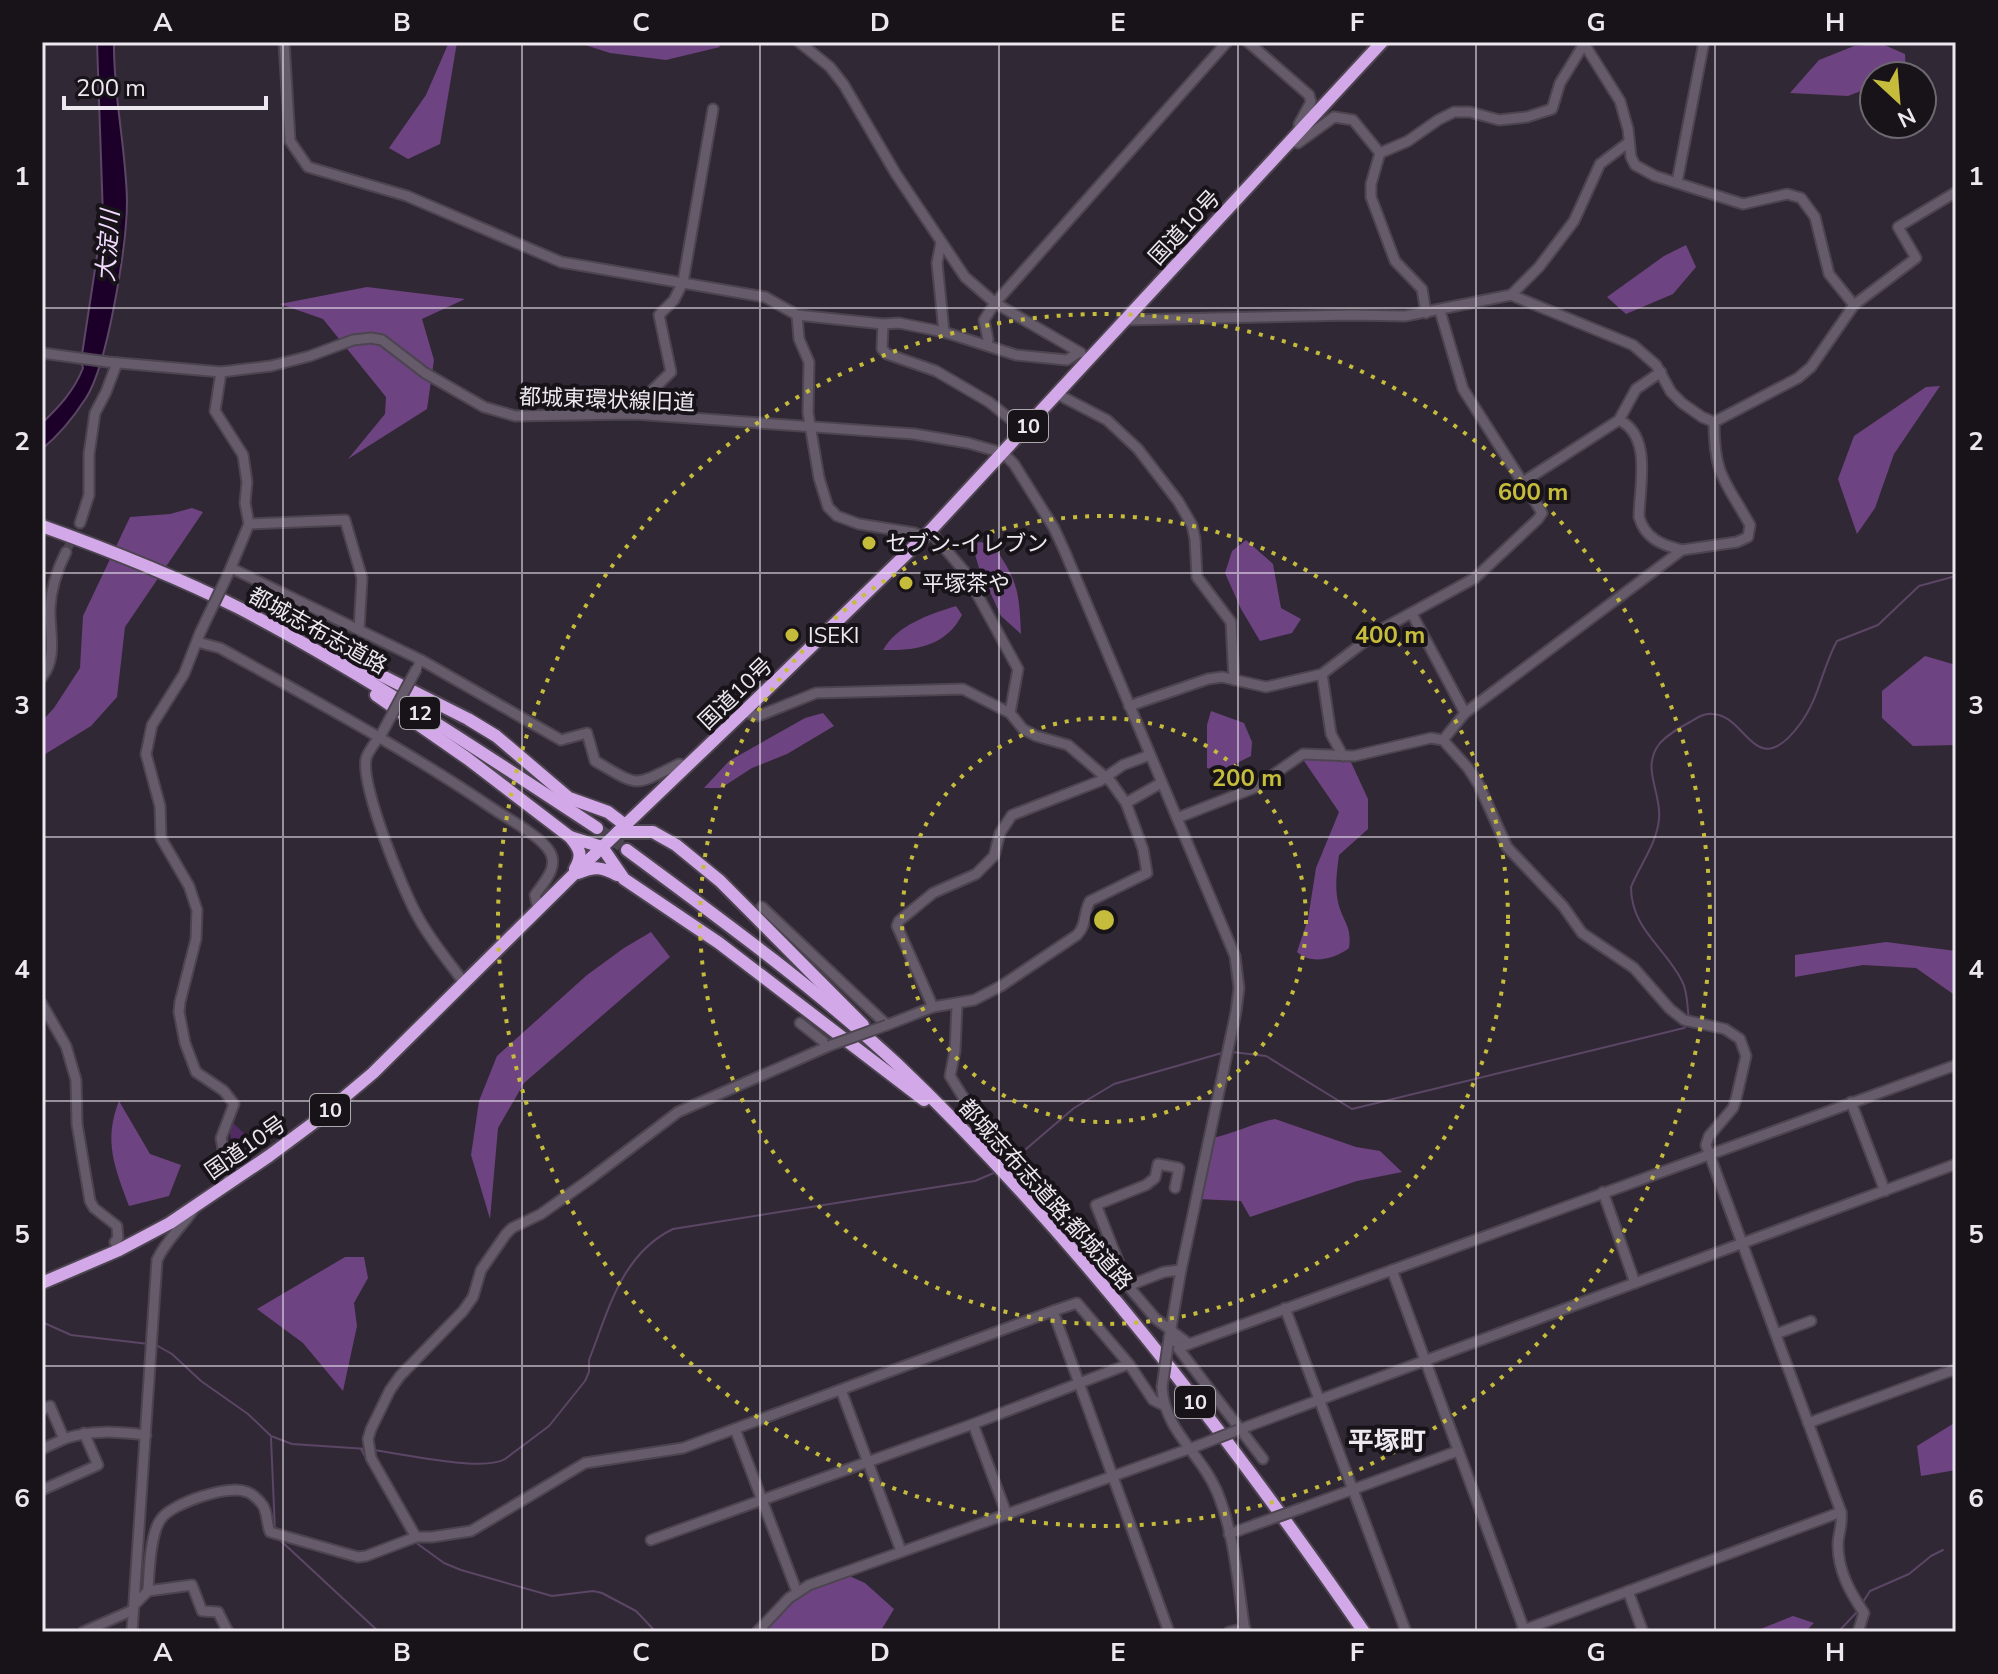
<svg xmlns="http://www.w3.org/2000/svg" width="1998" height="1674" font-family="'Nunito Sans','Noto Sans JP',sans-serif">
<style>
.green{fill:#512c62}
.forest{fill:#6e4381}
.water{fill:#1d0029;stroke:#5b4665;stroke-width:2}
.lines{fill:none;stroke-linecap:round;stroke-linejoin:round}
.stream{stroke:#5b4665;stroke-width:2}
.minor-tunnel{stroke:#4d4551;stroke-width:9;stroke-dasharray:9 4.5;stroke-linecap:butt}
.highway-tunnel{stroke:#4d4551;stroke-width:12;stroke-dasharray:12 6;stroke-linecap:butt}
.minor-casing{stroke:#4c4550;stroke-width:13}
.highway-casing{stroke:#4c4550;stroke-width:16}
.minor{stroke:#655b6a;stroke-width:9}
.highway{stroke:#d3a8e8;stroke-width:12}
.minor-bridge-casing{stroke:#4c4550;stroke-width:13;stroke-linecap:butt}
.minor-bridge{stroke:#655b6a;stroke-width:9}
.grid{fill:none;stroke:#ede8f0;stroke-width:2;stroke-opacity:0.55}
.ring{fill:none;stroke:#c6bc3c;stroke-width:4;stroke-dasharray:4 8}
.poi-dot{fill:#c6bc3c;stroke:#171319;stroke-width:3}
.labels{text-anchor:middle;stroke-width:8;stroke-linejoin:round;paint-order:stroke}
.shield{fill:#171319;stroke:#ada8b0;stroke-width:2}
.shield-label{font-size:20px;font-weight:bold;fill:#ede8f0}
.street-label{font-size:22px;fill:#ede8f0;stroke:#171319}
.poi-label{font-size:22px;fill:#ede8f0;stroke:#171319;text-anchor:start}
.water-label{font-size:24px;font-style:italic;fill:#f2d9fe;stroke:#171319}
.quarter-label{font-size:26px;font-weight:bold;fill:#ede8f0;stroke:#171319}
.centre{fill:#c6bc3c;stroke:#171319;stroke-width:4}
.ring-label{font-size:24px;text-anchor:middle;font-weight:bold;fill:#c6bc3c;stroke:#171319;stroke-width:8;stroke-linejoin:round;paint-order:stroke}
.neatline{fill:none;stroke:#ede8f0;stroke-width:3}
.grid-label{font-size:26px;text-anchor:middle;font-weight:bold;fill:#ede8f0}
</style>
<rect width="100%" height="100%" fill="#312835"/>
<path class="green" d="M 233,1123 L 261,1149 L 251,1155 L 233,1147 L 230,1133 Z"/>
<g class="forest">
<path d="M 449,42 L 457,42 L 440,144 L 408,159 L 389,148 L 426,95 Z"/>
<path d="M 576,42 L 717,42 L 720,47 L 666,60 L 610,53 Z"/>
<path d="M 1882,44 L 1905,54 L 1906,75 L 1874,76 L 1874,86 L 1848,96 L 1790,93 L 1819,60 L 1854,46 Z"/>
<path d="M 1686,245 L 1696,267 L 1673,294 L 1626,314 L 1607,297 L 1664,256 Z"/>
<path d="M 367,287 L 465,299 L 422,319 L 434,360 L 427,409 L 348,459 L 385,414 L 386,397 L 323,319 L 280,304 Z"/>
<path d="M 1940,386 L 1894,454 L 1875,508 L 1857,534 L 1838,479 L 1854,436 L 1926,387 Z"/>
<path d="M 192,508 L 203,512 L 125,627 L 117,697 L 91,726 L 42,756 L 42,721 L 54,708 L 80,668 L 83,616 L 130,517 L 170,514 Z"/>
<path d="M 1246,540 L 1273,564 L 1281,608 L 1301,619 L 1292,633 L 1260,641 L 1241,609 L 1225,573 L 1232,551 Z"/>
<path d="M 980,542 L 993,545 C 1018,581 1019,591 1021,634 L 1001,616 L 979,568 L 972,544 Z"/>
<path d="M 956,606 L 962,615 C 946,646 916,651 883,650 C 897,625 930,614 956,606 Z"/>
<path d="M 1925,656 L 1956,665 L 1956,745 L 1913,746 L 1882,718 L 1882,691 Z"/>
<path d="M 1211,711 L 1244,723 L 1252,742 L 1251,756 L 1221,771 L 1207,768 L 1207,725 Z"/>
<path d="M 823,713 L 834,726 L 787,754 L 752,768 L 721,788 L 704,788 L 729,761 L 805,718 Z"/>
<path d="M 1302,758 L 1350,760 L 1368,799 L 1368,829 L 1339,855 C 1337,871 1334,889 1339,906 C 1344,923 1352,927 1349,948 C 1335,959 1311,965 1297,952 L 1308,919 L 1316,868 L 1339,812 Z"/>
<path d="M 651,932 L 670,957 L 524,1083 L 498,1128 L 490,1219 L 471,1155 L 479,1101 L 497,1056 L 587,975 L 624,948 Z"/>
<path d="M 1886,942 L 1956,951 L 1956,996 L 1916,968 L 1863,965 L 1795,977 L 1795,955 Z"/>
<path d="M 119,1101 L 150,1154 L 181,1165 L 169,1196 L 129,1206 C 115,1168 103,1141 119,1101 Z"/>
<path d="M 1275,1119 L 1356,1147 L 1380,1151 L 1402,1172 L 1357,1181 L 1250,1217 L 1241,1201 L 1198,1199 L 1212,1138 C 1234,1134 1253,1123 1275,1119 Z"/>
<path d="M 345,1257 L 364,1257 L 368,1278 L 354,1303 L 357,1326 L 343,1391 L 303,1343 L 257,1309 Z"/>
<path d="M 1956,1422 L 1956,1470 L 1921,1476 L 1917,1446 Z"/>
<path d="M 847,1575 L 865,1583 L 894,1609 L 880,1632 L 760,1632 L 796,1596 Z"/>
<path d="M 1793,1616 L 1814,1623 L 1805,1632 L 1753,1632 Z"/>
</g>
<path class="water" d="M 97,42 L 114,42 C 113,94 126,148 127,201 C 127,243 108,364 86,398 C 75,415 58,436 42,449 L 42,423 C 59,407 74,391 83,368 L 81,361 L 103,217 Z"/>
<g class="lines">
<g class="stream">
<path d="M 1689,1019 C 1687,1007 1688,992 1682,981 C 1665,947 1631,929 1631,887 C 1640,865 1657,843 1659,819 C 1662,792 1640,768 1660,743 C 1668,734 1679,728 1690,722 C 1697,718 1704,713 1712,714 C 1747,714 1755,785 1800,724 C 1819,699 1822,668 1837,641 L 1878,625 L 1919,586 L 1956,576"/>
<path d="M 1232,1052 L 1266,1056 L 1352,1109 L 1684,1028 L 1687,1025"/>
<path d="M 1005,1167 L 1074,1108 L 1114,1084 L 1222,1053"/>
<path d="M 42,1322 L 71,1335 L 149,1344"/>
<path d="M 156,1345 L 172,1354 L 201,1381 L 248,1414 L 271,1436 L 292,1444 L 367,1449"/>
<path d="M 271,1438 L 275,1531"/>
<path d="M 361,1449 L 408,1534"/>
<path d="M 374,1450 C 401,1454 485,1472 505,1459 L 549,1426 L 585,1381 L 589,1372 L 589,1360 C 608,1312 621,1254 673,1229 L 975,1181 L 996,1172"/>
<path d="M 280,1540 L 379,1632"/>
<path d="M 415,1542 L 444,1563 L 461,1570 L 552,1596 L 593,1591 L 602,1593 L 636,1611 L 656,1632"/>
<path d="M 1863,1602 L 1870,1591 L 1909,1574 L 1931,1556 L 1943,1550"/>
<path d="M 1838,1632 L 1858,1611"/>
</g>
<path class="minor-tunnel" d="M 66,552 L 80,523"/>
<path class="highway-tunnel" d="M 597,828 L 627,850"/>
<defs>
<g id="minor">
<path d="M 284,42 L 290,141 L 308,167 L 407,196 L 561,262 L 765,297 L 797,315 L 883,324 L 899,323 L 944,332 L 1016,355 L 1067,360 L 1079,352"/>
<path d="M 799,42 L 830,67 L 844,85 L 896,174 L 965,277 L 995,303 L 1081,353"/>
<path d="M 1248,42 L 1309,95 L 1311,102 L 1299,124 L 1299,131"/>
<path d="M 1583,42 L 1620,101 L 1628,129 L 1631,157 L 1635,165 L 1655,176 L 1743,204 L 1787,194 L 1801,198 L 1815,217 L 1829,274 L 1854,305"/>
<path d="M 1291,140 L 1298,143 L 1334,117 L 1353,120 L 1380,153"/>
<path d="M 1677,182 L 1704,42"/>
<path d="M 941,243 L 937,263 L 944,332"/>
<path d="M 1511,295 L 1539,267 L 1574,221 L 1600,164 L 1629,142"/>
<path d="M 1426,313 L 1422,289 L 1395,261 L 1371,197 L 1371,184 L 1380,153 L 1408,141 L 1438,120 L 1454,112 L 1470,112 L 1499,120 L 1527,117 L 1552,109 L 1560,83 L 1584,44"/>
<path d="M 797,315 L 799,339 L 809,362 L 808,413 L 819,478 L 828,507 L 837,516 L 859,524 L 915,533 L 923,537"/>
<path d="M 1126,320 L 1352,315 L 1405,316 L 1511,295 L 1633,345 L 1656,365 L 1671,392 L 1682,403 L 1702,417 L 1714,422"/>
<path d="M 883,324 L 882,349 L 887,354 L 936,371 L 989,402 L 1024,430"/>
<path d="M 987,345 L 988,339 L 984,320 L 995,303 L 1227,42"/>
<path d="M 42,353 L 108,362 L 221,372 L 271,366 L 310,356 L 353,340 L 371,338 L 382,340 L 425,373 L 484,407 L 515,416 L 634,414 L 914,434 L 968,443 L 1003,453 L 1014,464 L 1054,528 L 1065,552 L 1235,956 L 1239,988 L 1236,1012 L 1181,1270 L 1168,1345"/>
<path d="M 221,372 L 215,411 L 243,455 L 247,482 L 245,503 L 249,524 L 229,572"/>
<path d="M 1057,394 L 1107,420 L 1138,449 L 1178,501 L 1192,525 L 1195,539 L 1197,577 L 1231,622 L 1234,680"/>
<path d="M 634,414 L 638,404 L 671,372 L 659,315 L 674,300 L 683,282 L 713,109"/>
<path d="M 1619,420 L 1636,389 L 1661,372"/>
<path d="M 1714,422 L 1798,378 L 1811,367 L 1854,305 L 1916,258 L 1898,227 L 1956,192"/>
<path d="M 1523,482 L 1619,420 C 1653,436 1639,488 1639,517 C 1645,538 1661,545 1682,550"/>
<path d="M 80,523 L 89,495 L 89,454 L 95,413 L 106,392 L 117,363"/>
<path d="M 249,524 L 345,520 L 362,578 L 359,630 L 421,660 L 419,663"/>
<path d="M 231,568 L 359,630"/>
<path d="M 1412,614 L 1465,713"/>
<path d="M 200,633 L 184,674 L 152,725 L 146,754 L 160,806 L 161,838 L 189,886 L 197,910 L 196,939 L 180,1002 L 179,1012 L 185,1043 L 196,1072 L 224,1091 L 234,1104 L 221,1138 L 229,1184"/>
<path d="M 197,642 L 220,648 C 312,699 405,749 492,808 C 508,819 541,836 550,852 C 559,868 543,883 535,895 L 538,909"/>
<path d="M 421,660 L 561,740 L 587,733 L 595,761 C 640,787 632,787 679,764 L 688,766"/>
<path d="M 1322,674 L 1331,734 L 1343,756"/>
<path d="M 42,677 C 58,657 49,631 50,608 C 51,588 57,570 66,552"/>
<path d="M 1129,706 L 1208,679 L 1222,677 L 1266,687 L 1322,674 L 1380,630 L 1475,578 L 1538,519 L 1542,513 L 1539,508 L 1463,389 L 1440,311"/>
<path d="M 743,712 L 758,716 L 816,693 L 963,689 L 1010,713"/>
<path d="M 382,733 C 377,741 368,750 366,759 C 361,787 403,891 418,917 C 431,941 449,962 465,984"/>
<path d="M 1443,740 L 1465,713 L 1682,550 L 1737,542 L 1748,537 L 1750,525 C 1725,480 1714,476 1714,422"/>
<path d="M 1126,803 L 1161,783"/>
<path d="M 1177,818 L 1254,788 L 1303,754 L 1354,756 L 1431,738 L 1443,740 L 1468,768 L 1479,785 L 1507,847 L 1563,906 L 1582,933 L 1634,968 L 1670,1009 L 1684,1020 L 1725,1029 L 1740,1039 L 1746,1056 L 1736,1099 L 1733,1108 L 1709,1136 L 1706,1145 L 1841,1512 C 1843,1525 1838,1533 1838,1545 C 1838,1571 1850,1592 1864,1613 L 1858,1632"/>
<path d="M 762,907 L 887,1025 L 933,1007 L 974,1000 L 1001,986 L 1077,935 C 1087,925 1083,913 1090,901 L 1147,873 L 1143,849 L 1126,803 L 1111,782 L 1068,745 L 1036,736 L 1023,729 L 1010,713 L 1018,669 L 965,572 L 930,531"/>
<path d="M 42,1004 L 66,1046 L 76,1080 L 77,1124 L 90,1201 L 94,1208 L 117,1226 L 118,1238 L 115,1242 L 119,1250"/>
<path d="M 957,1005 L 955,1051 L 950,1076 L 973,1113 L 1014,1154"/>
<path d="M 933,1007 L 897,926 L 899,921 L 933,893 L 976,874 L 994,856 L 1000,833 L 1012,815 L 1100,781 L 1123,765 L 1150,755"/>
<path d="M 1851,1102 L 1885,1191"/>
<path d="M 1175,1188 L 1179,1168 L 1158,1164 L 1155,1178 L 1146,1185 L 1096,1205 L 1128,1286 L 1156,1319 L 1189,1344"/>
<path d="M 1603,1192 L 1635,1283"/>
<path d="M 1392,1270 L 1525,1632"/>
<path d="M 1128,1286 L 1164,1272 L 1181,1270"/>
<path d="M 1285,1308 L 1406,1632"/>
<path d="M 1053,1311 L 1077,1303 L 1129,1364 L 1153,1400 L 1163,1405"/>
<path d="M 1776,1334 L 1811,1321"/>
<path d="M 1169,1337 L 1178,1348 L 1956,1065"/>
<path d="M 1178,1348 L 1263,1459"/>
<path d="M 1162,1387 C 1164,1431 1202,1454 1218,1494 C 1235,1537 1238,1586 1245,1632"/>
<path d="M 841,1390 L 901,1551"/>
<path d="M 42,1410 L 50,1406 L 64,1439 C 91,1429 118,1432 146,1435"/>
<path d="M 1808,1423 L 1956,1369"/>
<path d="M 973,1424 L 1007,1515"/>
<path d="M 735,1429 L 797,1592"/>
<path d="M 1238,1430 L 1956,1164"/>
<path d="M 42,1449 L 64,1439"/>
<path d="M 42,1490 L 98,1465 L 84,1433"/>
<path d="M 1302,1508 L 1458,1451"/>
<path d="M 1229,1534 L 1254,1525"/>
<path d="M 416,1537 L 371,1458 L 368,1439 L 371,1429 L 390,1390 L 400,1376 L 463,1311 L 473,1297 L 481,1270 L 506,1234 L 512,1228 L 541,1214 L 590,1179 L 678,1112 L 829,1046 L 800,1023"/>
<path d="M 651,1540 L 973,1424 L 1129,1364"/>
<path d="M 148,1591 C 149,1573 150,1533 161,1519 C 172,1503 229,1484 247,1492 C 251,1493 258,1499 261,1503 C 268,1510 266,1523 270,1532 L 358,1557 L 366,1556 L 416,1537 L 432,1537 L 471,1531 L 585,1463 L 683,1448 L 1053,1311 L 1169,1632"/>
<path d="M 1628,1591 L 1643,1632"/>
<path d="M 134,1605 L 148,1591 L 192,1585 L 202,1611 L 218,1612 L 228,1632"/>
<path d="M 1521,1631 L 1841,1512"/>
<path d="M 83,1632 L 133,1610"/>
<path d="M 132,1632 L 157,1260 C 166,1240 182,1227 194,1209"/>
<path d="M 757,1632 L 789,1598 L 809,1585 L 1197,1446"/>
<path d="M 1229,1632 L 1245,1628"/>
</g>
<g id="highway">
<path d="M 42,526 C 109,550 175,576 239,608 C 363,673 480,751 597,828"/>
<path d="M 331,650 L 468,719 L 496,736 L 569,798 L 608,812 L 625,825"/>
<path d="M 376,695 L 468,759 L 570,837 C 580,849 583,855 575,869"/>
<path d="M 618,832 L 653,832 L 676,845 L 720,881 L 863,1025"/>
<path d="M 570,837 L 602,847 L 624,879 L 719,943 L 924,1100"/>
<path d="M 627,850 C 719,918 813,986 897,1064 C 1074,1233 1225,1431 1364,1632"/>
<path d="M 578,873 C 595,866 602,867 617,875"/>
<path d="M 42,1283 L 119,1250 L 170,1223 L 269,1156 L 316,1121 L 373,1073 L 572,876 L 783,674 L 930,531 L 1382,42"/>
</g>
</defs>
<use href="#minor" class="minor-casing"/>
<use href="#highway" class="highway-casing"/>
<use href="#minor" class="minor"/>
<use href="#highway" class="highway"/>
<defs>
<g id="minor-bridge">
<path d="M 200,633 L 229,572"/>
<path d="M 382,733 L 417,668"/>
<path d="M 829,1046 L 887,1025"/>
<path d="M 1162,1387 L 1168,1345"/>
<path d="M 1197,1446 L 1238,1430"/>
<path d="M 1254,1525 L 1302,1508"/>
</g>
</defs>
<use href="#minor-bridge" class="minor-bridge-casing"/>
<use href="#minor-bridge" class="minor-bridge"/>
</g>
<path class="grid" d="M 283,42 L 283,1632M 522,42 L 522,1632M 760,42 L 760,1632M 999,42 L 999,1632M 1238,42 L 1238,1632M 1476,42 L 1476,1632M 1715,42 L 1715,1632M 42,308 L 1956,308M 42,573 L 1956,573M 42,837 L 1956,837M 42,1101 L 1956,1101M 42,1366 L 1956,1366"/>
<g class="ring">
<circle cx="1104" cy="920" r="202"/>
<circle cx="1104" cy="920" r="404"/>
<circle cx="1104" cy="920" r="606"/>
</g>
<g class="poi-dot">
<circle cx="869" cy="543" r="8"/>
<circle cx="906" cy="583" r="8"/>
<circle cx="792" cy="635" r="8"/>
</g>
<g class="labels">
<g class="shield">
<rect x="1008" y="410" width="40" height="32" rx="6"/>
<rect x="400" y="697" width="40" height="32" rx="6"/>
<rect x="310" y="1094" width="40" height="32" rx="6"/>
<rect x="1175" y="1386" width="40" height="32" rx="6"/>
</g>
<g class="shield-label">
<text x="1028" y="433">10</text>
<text x="420" y="720">12</text>
<text x="330" y="1117">10</text>
<text x="1195" y="1409">10</text>
</g>
<g class="street-label">
<text transform="translate(1184 227) rotate(-47)" y="8">国道10号</text>
<text transform="translate(607 399) rotate(2)" y="8">都城東環状線旧道</text>
<text transform="translate(318 630) rotate(29)" y="8">都城志布志道路</text>
<text transform="translate(735 693) rotate(-44)" y="8">国道10号</text>
<text transform="translate(245 1147) rotate(-35)" y="8">国道10号</text>
<text transform="translate(1046 1194) rotate(48)" y="8">都城志布志道路;都城道路</text>
</g>
<g class="poi-label">
<text x="885" y="551">セブン-イレブン</text>
<text x="922" y="591">平塚茶や</text>
<text x="808" y="643">ISEKI</text>
</g>
<g class="water-label">
<text transform="translate(108 246) rotate(-86)" y="8">大淀川</text>
</g>
<g class="quarter-label">
<text x="1387" y="1450">平塚町</text>
</g>
</g>
<circle cx="1104" cy="920" r="12" class="centre"/>
<g class="ring-label">
<text x="1533" y="500">600 m</text>
<text x="1390" y="643">400 m</text>
<text x="1247" y="786">200 m</text>
</g>
<rect width="1998" height="1674" fill="none" stroke="#171319" stroke-width="88"/>
<g transform="translate(1898 100) rotate(154)"><circle r="38" fill="#171319" stroke="#6d686f" stroke-width="2"/>
<path d="M0-6L14 30L0 20L-14 30Z" fill="#c6bc3c"/>
<text y="-12" font-size="22" font-weight="bold" text-anchor="middle" fill="#ede8f0">N</text>
</g>
<path d="M64 96v12h202v-12" fill="none" stroke="#ede8f0" stroke-width="4"/>
<text x="76" y="96" font-size="24" fill="#ede8f0" stroke="#171319" stroke-width="6" paint-order="stroke">200 m</text>
<rect x="44" y="44" width="1910" height="1586" class="neatline"/>
<g class="grid-label">
<text x="163" y="31">A</text>
<text x="402" y="31">B</text>
<text x="641" y="31">C</text>
<text x="880" y="31">D</text>
<text x="1118" y="31">E</text>
<text x="1357" y="31">F</text>
<text x="1596" y="31">G</text>
<text x="1835" y="31">H</text>
<text x="22" y="185">1</text>
<text x="1976" y="185">1</text>
<text x="22" y="450">2</text>
<text x="1976" y="450">2</text>
<text x="22" y="714">3</text>
<text x="1976" y="714">3</text>
<text x="22" y="978">4</text>
<text x="1976" y="978">4</text>
<text x="22" y="1243">5</text>
<text x="1976" y="1243">5</text>
<text x="22" y="1507">6</text>
<text x="1976" y="1507">6</text>
<text x="163" y="1661">A</text>
<text x="402" y="1661">B</text>
<text x="641" y="1661">C</text>
<text x="880" y="1661">D</text>
<text x="1118" y="1661">E</text>
<text x="1357" y="1661">F</text>
<text x="1596" y="1661">G</text>
<text x="1835" y="1661">H</text>
</g>
</svg>
